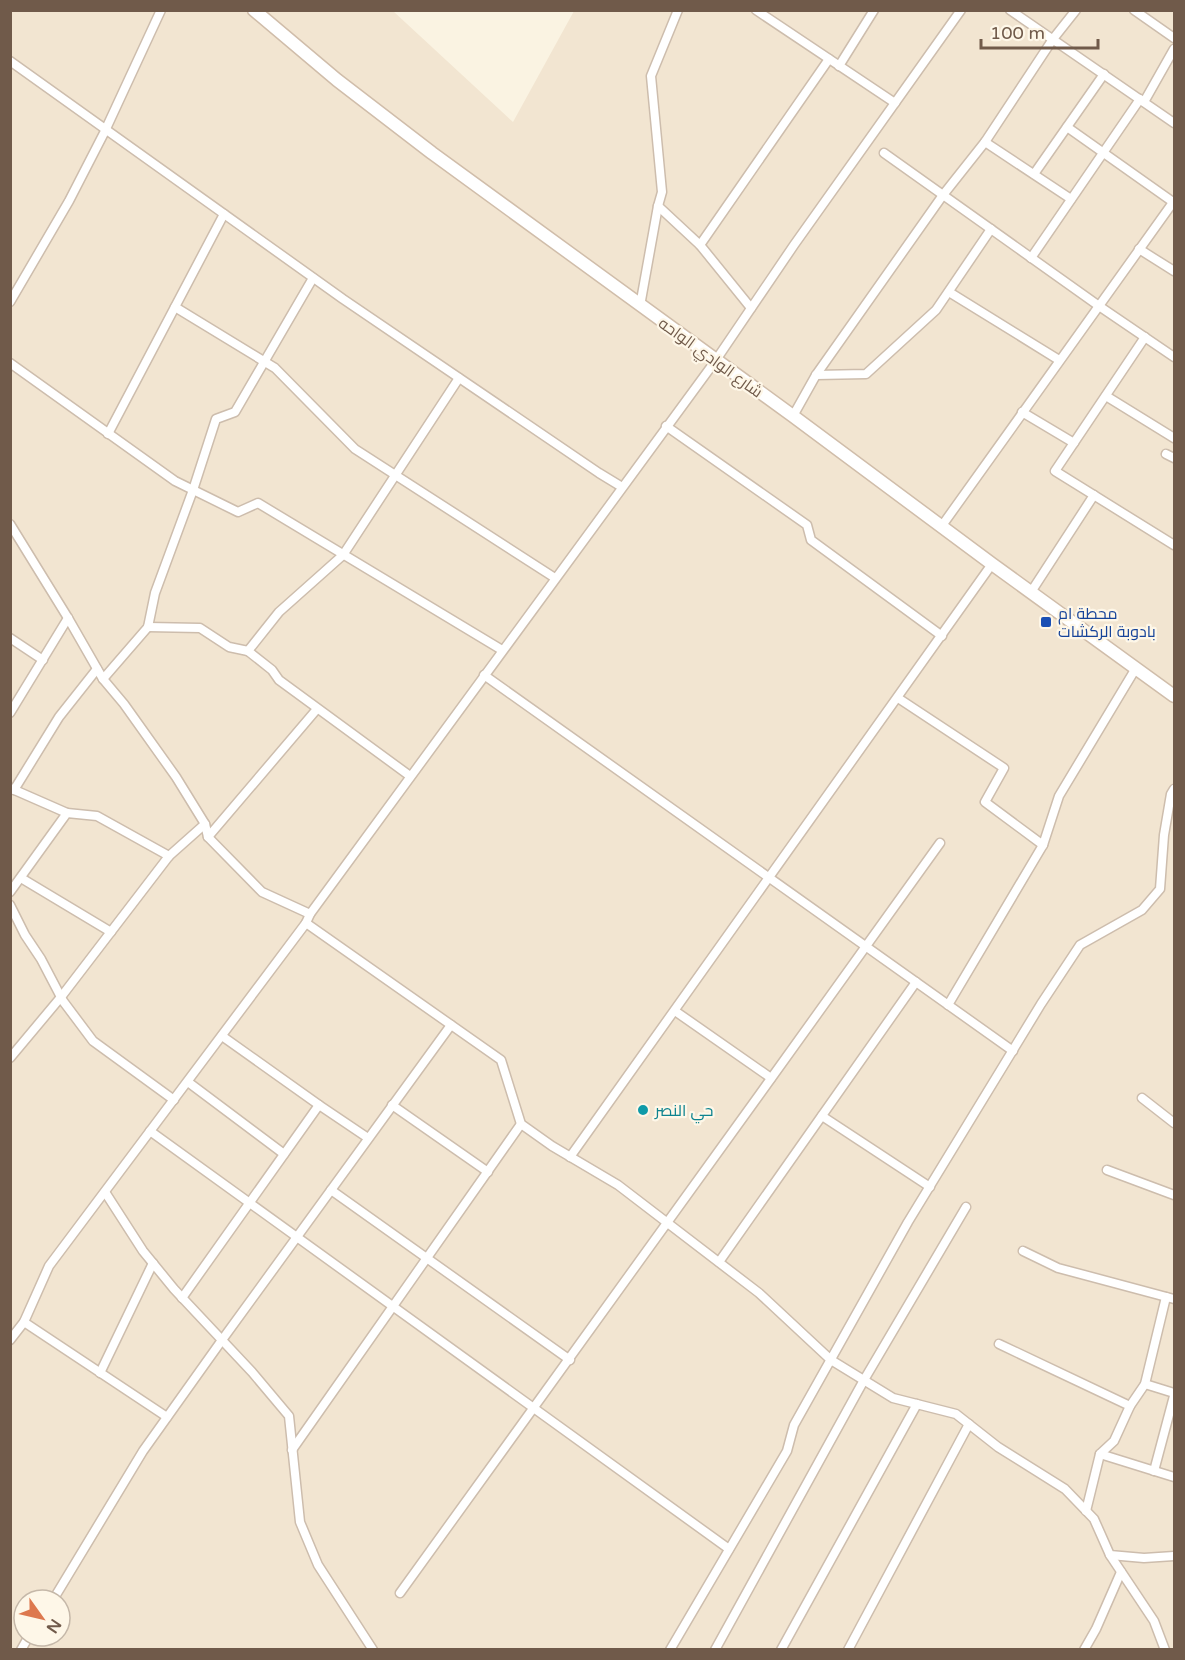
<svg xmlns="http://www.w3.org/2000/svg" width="1185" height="1660" font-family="'Varela Round',Cairo,sans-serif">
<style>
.residential{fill:#f2e5d1;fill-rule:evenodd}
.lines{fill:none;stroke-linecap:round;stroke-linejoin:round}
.minor-casing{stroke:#cdbdad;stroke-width:11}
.secondary-casing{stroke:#d0bdaa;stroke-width:15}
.minor{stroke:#fff;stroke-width:8}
.secondary{stroke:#fff;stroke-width:12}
.transit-dot{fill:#1a4fb4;stroke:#fef7e8;stroke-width:2}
.culture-dot{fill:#0f9aa8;stroke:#fef7e8;stroke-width:2}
.labels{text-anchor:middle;stroke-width:4.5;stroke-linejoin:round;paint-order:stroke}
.street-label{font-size:16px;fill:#705a4a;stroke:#fef7e8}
.transit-label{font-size:16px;fill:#164399;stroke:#fef7e8;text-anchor:start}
.culture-label{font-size:16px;fill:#0d838f;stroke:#fef7e8;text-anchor:start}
</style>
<rect width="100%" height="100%" fill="#faf3e2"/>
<path class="residential" d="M 11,11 L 393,11 L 513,122 L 574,11 L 1174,11 L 1174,1649 L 11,1650 ZM 24,1600 L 60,1600 L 60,1636 L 24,1636 Z"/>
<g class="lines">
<defs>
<g id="minor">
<path d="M 756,10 L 895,103"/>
<path d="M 1010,10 L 1174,123"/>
<path d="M 1134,10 L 1174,38"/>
<path d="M 10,61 L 343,299 L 599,473 L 622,487"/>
<path d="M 839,66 L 874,10"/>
<path d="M 1144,102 L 1174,49"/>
<path d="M 1067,127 L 1173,202"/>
<path d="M 985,142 L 1071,199"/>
<path d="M 884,153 L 1099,306 L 1174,357"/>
<path d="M 1034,174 L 1104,74"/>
<path d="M 658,206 L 700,245 L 751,308"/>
<path d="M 700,245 L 829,59"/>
<path d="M 1139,249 L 1174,271"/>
<path d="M 1031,258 L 1140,99"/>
<path d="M 949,292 L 1059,360"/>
<path d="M 10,302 L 69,201 L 104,133 L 161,10"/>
<path d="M 640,306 L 658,206 L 662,192 L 651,76 L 678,10"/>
<path d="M 175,307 L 275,368 L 355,449 L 555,578"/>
<path d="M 1145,337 L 1055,471 L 1174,545"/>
<path d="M 10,363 L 175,481 L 238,512 L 258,503 L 502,650"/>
<path d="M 816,375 L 866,374 L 936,310 L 991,229"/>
<path d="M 1106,396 L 1174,438"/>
<path d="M 1022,412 L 1074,443"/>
<path d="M 793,416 L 816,375 L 943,195 L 985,142 L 1053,39 L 1076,10"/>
<path d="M 666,426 L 807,525 L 811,540 L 942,636"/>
<path d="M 108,434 L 224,214"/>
<path d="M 1166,454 L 1174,458"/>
<path d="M 10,524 L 68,618 L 103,679 L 124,704 L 176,777 L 205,824 L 208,837 L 262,892 L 310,914"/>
<path d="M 941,527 L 1174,201"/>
<path d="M 1031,592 L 1094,495"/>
<path d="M 148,627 L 200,628 L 229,647 L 248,651"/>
<path d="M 10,638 L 43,660"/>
<path d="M 484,675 L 1013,1051"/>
<path d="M 103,679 L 148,627 L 155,593 L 193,490 L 216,419 L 235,412 L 313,278"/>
<path d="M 898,698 L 1004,768 L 985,802 L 1043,845"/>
<path d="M 10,713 L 68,618"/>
<path d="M 410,776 L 279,680 L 272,670 L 248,651 L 279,612 L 343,555 L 459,378"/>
<path d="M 10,788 L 67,813"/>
<path d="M 14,790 L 59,717 L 97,669"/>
<path d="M 208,837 L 317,709"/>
<path d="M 21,878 L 111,932"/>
<path d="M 10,892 L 67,813 L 97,816 L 169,856"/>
<path d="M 10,905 L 25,935 L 41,959 L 63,1001 L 93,1041 L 174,1100"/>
<path d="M 306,923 L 501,1060 L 521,1124 L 552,1146 L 618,1185 L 759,1293 L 831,1360 L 893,1398 L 956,1414 L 998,1447 L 1065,1489 L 1094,1519 L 1110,1555 L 1144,1558 L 1174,1556"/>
<path d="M 948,1005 L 1043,845 L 1059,796 L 1136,668"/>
<path d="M 675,1011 L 771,1078"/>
<path d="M 222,1036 L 319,1105 L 368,1138"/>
<path d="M 10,1058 L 61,997 L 169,856 L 205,824"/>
<path d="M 188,1082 L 284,1154"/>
<path d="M 1142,1098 L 1174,1123"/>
<path d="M 392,1105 L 488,1172"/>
<path d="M 822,1116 L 930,1187"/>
<path d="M 150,1131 L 729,1549"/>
<path d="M 570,1157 L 992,564"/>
<path d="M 1107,1170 L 1174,1195"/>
<path d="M 331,1190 L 570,1360"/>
<path d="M 105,1192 L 143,1251 L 174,1289 L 252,1372 L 289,1416 L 300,1522 L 318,1565 L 373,1650"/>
<path d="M 1023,1251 L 1058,1268 L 1174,1299"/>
<path d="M 719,1262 L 916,982"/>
<path d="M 182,1298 L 319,1105"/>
<path d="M 24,1322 L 167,1417"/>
<path d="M 10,1340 L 24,1322 L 49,1266 L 306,923 L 310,914 L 716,360 L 794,245 L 961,10"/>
<path d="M 999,1344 L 1130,1406"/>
<path d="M 100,1373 L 153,1263"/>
<path d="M 1145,1384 L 1174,1393"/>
<path d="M 292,1450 L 521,1124"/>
<path d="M 1100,1454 L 1174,1477"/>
<path d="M 1154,1471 L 1174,1396"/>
<path d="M 1086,1511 L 1100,1454 L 1114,1441 L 1130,1406 L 1145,1384 L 1166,1297"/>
<path d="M 1110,1555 L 1154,1621 L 1165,1650"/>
<path d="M 400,1593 C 582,1344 760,1093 940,843"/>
<path d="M 53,1600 L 143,1451 L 222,1340 L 451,1025"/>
<path d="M 21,1650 L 29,1636"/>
<path d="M 670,1650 L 787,1451 L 794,1425 L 908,1222 L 1041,1004 L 1080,945 L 1142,910 L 1160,889 L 1164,835 L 1171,794 L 1174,789"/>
<path d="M 715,1650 L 864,1380 L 966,1207"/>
<path d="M 781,1650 L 917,1404"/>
<path d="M 848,1650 L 969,1424"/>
<path d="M 1084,1650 L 1096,1629 L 1121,1572"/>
</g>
<path id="secondary" d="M 254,10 L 337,80 L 432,153 L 793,416 L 992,564 L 1174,696"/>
</defs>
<use href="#minor" class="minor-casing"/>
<use href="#secondary" class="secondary-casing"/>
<use href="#minor" class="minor"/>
<use href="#secondary" class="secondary"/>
</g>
<rect class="transit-dot" x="1040" y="616" width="12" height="12" rx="3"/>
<circle class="culture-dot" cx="643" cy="1110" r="6"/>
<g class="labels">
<g class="street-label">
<text transform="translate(711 357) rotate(36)" y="6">شارع الوادي الواحه</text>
</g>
<g class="transit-label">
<text x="1058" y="619">محطة ام<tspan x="1058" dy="18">بادوبة الركشات</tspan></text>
</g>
<g class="culture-label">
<text x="655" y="1116">حي النصر</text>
</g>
</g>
<rect width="1185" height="1660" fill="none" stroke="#705a4a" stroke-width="24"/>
<g transform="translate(42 1618) rotate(124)"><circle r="28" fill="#fef7e8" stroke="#c5b8a9" stroke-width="1.5"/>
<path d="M0-4.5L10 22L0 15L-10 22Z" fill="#dd784e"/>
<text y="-9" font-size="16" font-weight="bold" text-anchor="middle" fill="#705a4a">N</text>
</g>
<path d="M981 39v9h117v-9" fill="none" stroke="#705a4a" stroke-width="3"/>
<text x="990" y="39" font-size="18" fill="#705a4a" stroke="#fef7e8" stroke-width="4.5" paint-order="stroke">100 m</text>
</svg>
